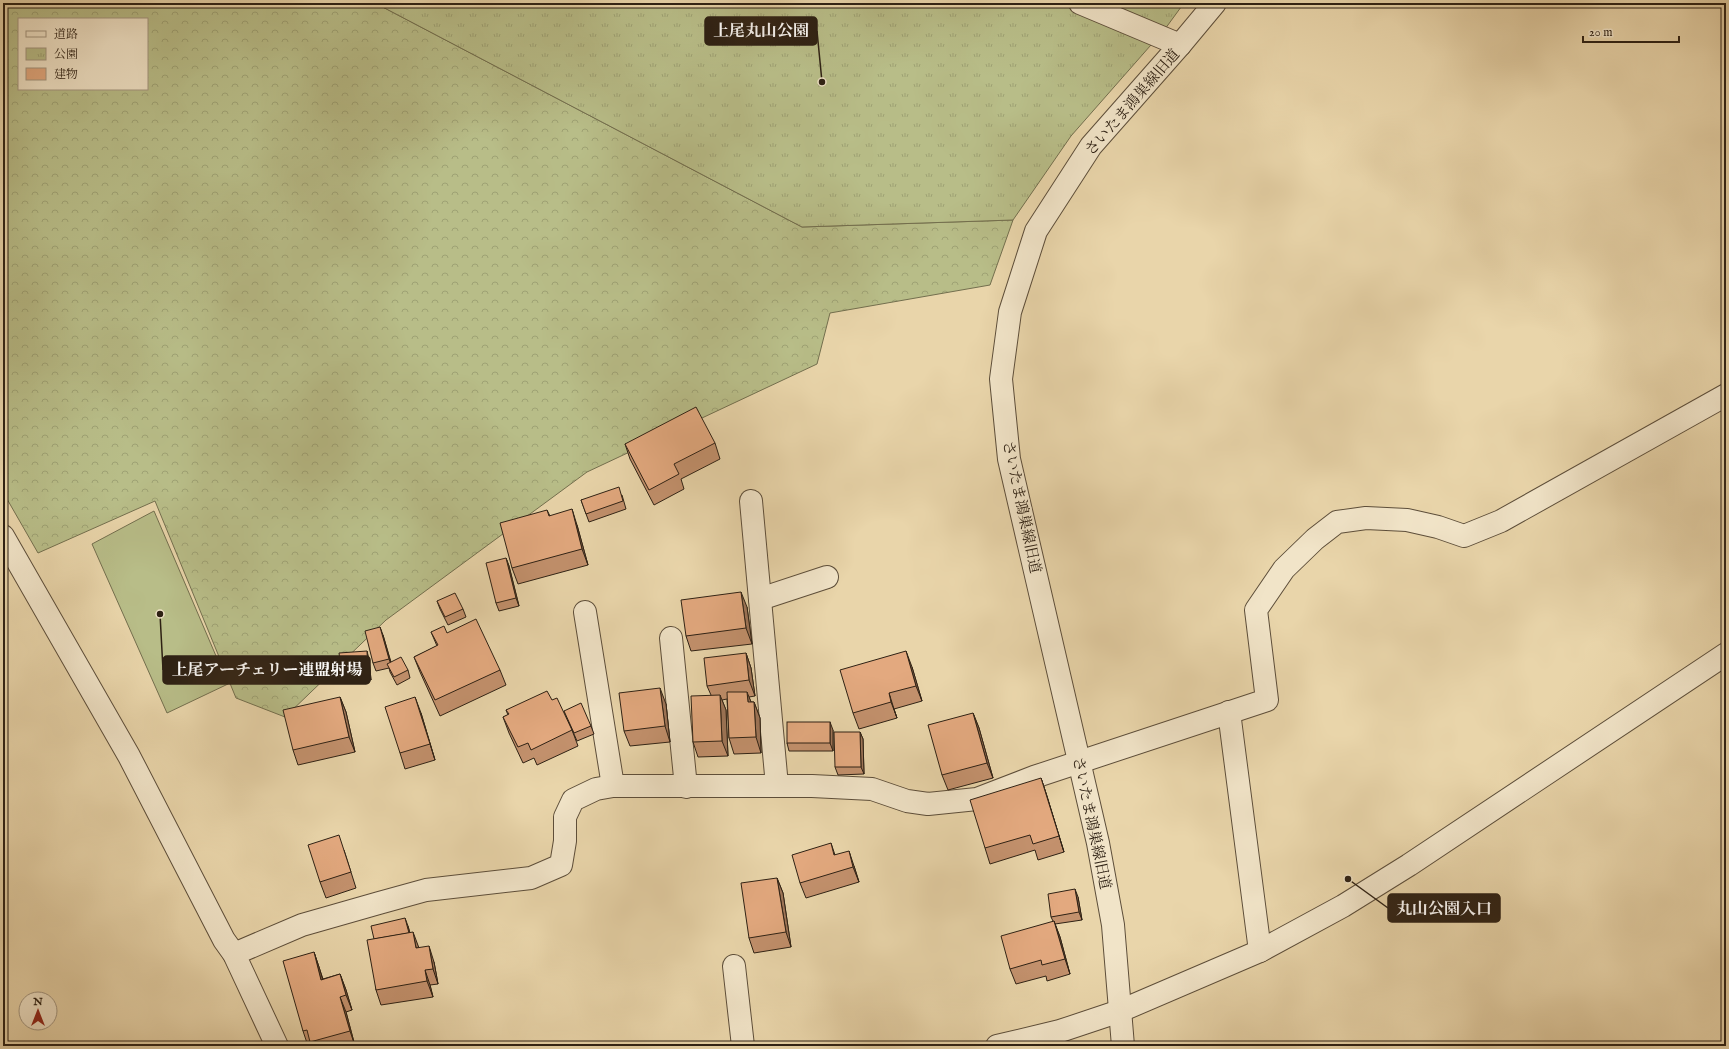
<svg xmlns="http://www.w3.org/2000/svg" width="1729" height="1049" font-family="'IM FELL English','Noto Serif JP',serif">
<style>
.grass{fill:#b8bd88;stroke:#736f4e}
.forest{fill:url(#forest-crowns);stroke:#736f4e;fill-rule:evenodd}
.park{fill:url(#park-tufts);stroke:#736f4e}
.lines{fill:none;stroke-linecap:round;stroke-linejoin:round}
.minor-casing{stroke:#5d4e3a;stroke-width:24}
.minor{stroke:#f1e4c8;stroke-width:22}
.wall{fill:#c3916d;stroke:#2e2114}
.shaded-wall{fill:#9f7659;stroke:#2e2114}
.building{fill:#e3a97f;stroke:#2e2114}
.labels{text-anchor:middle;stroke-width:3;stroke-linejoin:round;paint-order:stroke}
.street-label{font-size:15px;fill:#2e2114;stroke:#f1e4c8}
.leader{fill:none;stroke:#2e2114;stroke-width:1.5}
.callout-dot{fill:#2e2114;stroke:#f1e4c8;stroke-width:1.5}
.callout{fill:#2e2114;stroke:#2e2114;stroke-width:1.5}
.callout-label{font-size:16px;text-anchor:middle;font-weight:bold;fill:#fff}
</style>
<defs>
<pattern id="forest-crowns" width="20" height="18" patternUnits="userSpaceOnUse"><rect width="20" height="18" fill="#b8bd88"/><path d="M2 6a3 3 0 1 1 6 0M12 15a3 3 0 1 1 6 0" fill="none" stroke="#9ea274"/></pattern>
<pattern id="park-tufts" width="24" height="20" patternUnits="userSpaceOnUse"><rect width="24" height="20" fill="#b8bd88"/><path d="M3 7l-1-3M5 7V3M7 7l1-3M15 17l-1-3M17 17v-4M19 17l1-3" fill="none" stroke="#9ea274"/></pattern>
</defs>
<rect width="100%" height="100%" fill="#e9d5aa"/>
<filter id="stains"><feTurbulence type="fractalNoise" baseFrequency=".005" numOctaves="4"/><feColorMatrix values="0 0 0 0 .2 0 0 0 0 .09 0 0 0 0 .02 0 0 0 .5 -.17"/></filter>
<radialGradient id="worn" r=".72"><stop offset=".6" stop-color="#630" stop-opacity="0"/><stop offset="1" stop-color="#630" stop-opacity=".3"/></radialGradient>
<path class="grass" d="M 154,511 L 228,684 L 167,713 L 92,544 Z"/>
<path class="forest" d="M 3,3 L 375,3 L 802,227 L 1013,220 L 990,285 L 830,313 L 817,364 L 587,472 L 386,620 L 285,717 L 236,698 L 155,501 L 38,553 L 3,492 ZM 19,19 L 147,19 L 147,89 L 19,89 Z"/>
<path class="park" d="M 375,3 L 1184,3 L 1165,29 L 1071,136 L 1013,220 L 802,227 Z"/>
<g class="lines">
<defs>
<g id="minor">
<path d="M 1080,3 L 1180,45"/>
<path d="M 751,501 L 777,786"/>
<path d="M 3,536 L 129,756 L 224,940 L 234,954 L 277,1046"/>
<path d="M 760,599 L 827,577"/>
<path d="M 585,612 L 613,786"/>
<path d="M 671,638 L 686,787"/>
<path d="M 1229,712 L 1260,951"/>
<path d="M 234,954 L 302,925 L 379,903 L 426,890 L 531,878 L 561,865 L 565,841 L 565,817 L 573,800 L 596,789 L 613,786 L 812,786 L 872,789 L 907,801 L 928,804 L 977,799 L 1034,777 L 1267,700 L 1256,610 L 1284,569 L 1315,539 L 1337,522 L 1366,518 L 1407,520 L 1438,527 L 1464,536 L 1501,521 L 1726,395"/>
<path d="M 734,966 L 743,1046"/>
<path d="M 997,1046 L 1060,1031 L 1120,1011 L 1260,951 L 1343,906 L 1409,865 L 1726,654"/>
<path d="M 1123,1046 L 1113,925 L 1098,843 L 1009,459 L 1001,379 L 1010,312 L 1036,231 L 1091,146 L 1180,45 L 1215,3"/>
</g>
</defs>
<use href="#minor" class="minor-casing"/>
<use href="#minor" class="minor"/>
</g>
<g class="wall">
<path d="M 715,443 L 720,459 L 681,479 L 684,489 L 654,505 L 630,459 L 625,444 Z"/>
<path d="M 622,495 L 626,509 L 589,522 L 581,500 Z"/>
<path d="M 547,510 L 550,516 L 577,525 L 588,565 L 518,584 L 512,568 Z"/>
<path d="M 506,558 L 509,566 L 519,606 L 499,611 L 496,603 Z"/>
<path d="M 437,601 L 463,609 L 466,617 L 448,625 L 440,609 Z"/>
<path d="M 747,607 L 752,644 L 691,651 L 686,636 Z"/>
<path d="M 431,632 L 447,633 L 500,670 L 506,685 L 440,716 L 420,672 L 414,657 L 437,646 Z"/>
<path d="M 383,635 L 391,662 L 408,670 L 410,678 L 397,685 L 390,672 L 389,668 L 376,671 L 373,663 Z"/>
<path d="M 746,653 L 751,668 L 755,696 L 749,697 L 751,702 L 754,702 L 760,718 L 761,753 L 734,754 L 729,738 L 727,699 L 722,700 L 726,710 L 728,756 L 698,757 L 693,742 L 711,695 L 707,686 Z"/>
<path d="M 369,659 L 371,680 L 340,683 L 337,675 Z"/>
<path d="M 912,667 L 922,701 L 894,709 L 897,718 L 859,729 L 853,713 Z"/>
<path d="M 340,697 L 346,712 L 355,752 L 298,765 L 293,750 Z"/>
<path d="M 552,700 L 572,730 L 578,746 L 537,765 L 534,758 L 523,763 L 509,733 L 503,717 L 508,715 L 506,710 Z"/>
<path d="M 666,704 L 670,742 L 630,746 L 624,731 Z"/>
<path d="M 564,711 L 591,726 L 594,734 L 577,741 Z"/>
<path d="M 421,713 L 435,760 L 405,769 L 400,753 Z"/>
<path d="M 973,713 L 979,728 L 993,778 L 948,790 L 942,775 Z"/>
<path d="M 833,730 L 833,751 L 789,751 L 787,743 Z"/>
<path d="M 860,732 L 863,739 L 864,774 L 838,775 L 835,767 Z"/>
<path d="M 1041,778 L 1046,793 L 1064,852 L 1038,860 L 1035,850 L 990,864 L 985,848 Z"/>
<path d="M 831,843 L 835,855 L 854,866 L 859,882 L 806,898 L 800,883 Z"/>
<path d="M 344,850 L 356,888 L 326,898 L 320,882 Z"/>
<path d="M 777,878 L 783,893 L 791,947 L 754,953 L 749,938 Z"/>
<path d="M 1078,897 L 1082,920 L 1055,924 L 1060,937 L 1070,974 L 1047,981 L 1046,976 L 1016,984 L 1010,969 L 1053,921 L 1051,917 Z"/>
<path d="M 408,926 L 410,933 L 419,948 L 434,962 L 438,984 L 430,985 L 433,997 L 381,1005 L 376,990 L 374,939 Z"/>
<path d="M 314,952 L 323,979 L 340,974 L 346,990 L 352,1010 L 346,1012 L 355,1046 L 312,1046 L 311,1045 L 308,1046 L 303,1031 Z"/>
</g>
<g class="shaded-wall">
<path d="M 572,509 L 577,525 L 588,565 L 582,549 Z"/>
<path d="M 506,558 L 509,566 L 519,606 L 516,598 Z"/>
<path d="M 741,592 L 747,607 L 752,644 L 746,628 Z"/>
<path d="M 380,627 L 383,635 L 392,667 L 389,659 Z"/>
<path d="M 367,651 L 369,659 L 371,680 L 368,673 Z"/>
<path d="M 906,651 L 912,667 L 922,701 L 916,686 Z"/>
<path d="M 746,653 L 751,668 L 755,696 L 749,680 Z"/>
<path d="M 660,688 L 666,704 L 670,742 L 665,726 Z"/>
<path d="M 747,692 L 753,707 L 748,702 Z"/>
<path d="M 889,693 L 894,709 L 897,718 L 891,702 Z"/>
<path d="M 720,695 L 726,710 L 728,756 L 722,741 Z"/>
<path d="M 340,697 L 346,712 L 355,752 L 349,737 Z"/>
<path d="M 415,697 L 421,713 L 435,760 L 430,744 Z"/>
<path d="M 754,702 L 760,718 L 761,753 L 756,737 Z"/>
<path d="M 973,713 L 979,728 L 993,778 L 987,763 Z"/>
<path d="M 830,722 L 833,730 L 833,751 L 830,743 Z"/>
<path d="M 860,732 L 863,739 L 864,774 L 861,767 Z"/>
<path d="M 1041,778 L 1046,793 L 1064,852 L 1059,836 Z"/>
<path d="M 849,851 L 854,866 L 859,882 L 853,867 Z"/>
<path d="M 777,878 L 783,893 L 791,947 L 786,932 Z"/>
<path d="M 1075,889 L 1078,897 L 1082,920 L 1079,912 Z"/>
<path d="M 405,918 L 408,926 L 412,942 L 409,935 Z"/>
<path d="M 1054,921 L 1060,937 L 1070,974 L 1065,959 Z"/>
<path d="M 413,932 L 419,948 L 416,948 Z"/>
<path d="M 429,946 L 434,962 L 438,984 L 433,969 Z"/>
<path d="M 314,952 L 319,967 L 327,995 L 321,980 Z"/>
<path d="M 425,970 L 430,985 L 433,997 L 427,981 Z"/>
<path d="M 340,974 L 346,990 L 352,1010 L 346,995 Z"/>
<path d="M 340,997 L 346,1012 L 355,1046 L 350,1031 Z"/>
</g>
<g class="building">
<path d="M 696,407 L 715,443 L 674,464 L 679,474 L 649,490 L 625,444 Z"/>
<path d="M 619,487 L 623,501 L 586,514 L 581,500 Z"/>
<path d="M 572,509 L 582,549 L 512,568 L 500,523 L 547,510 L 549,516 Z"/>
<path d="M 506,558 L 516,598 L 496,603 L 486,563 Z"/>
<path d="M 741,592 L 746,628 L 686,636 L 681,600 Z"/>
<path d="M 455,593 L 463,609 L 445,617 L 437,601 Z"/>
<path d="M 476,619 L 500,670 L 435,700 L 414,657 L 438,645 L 431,632 L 444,626 L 447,633 Z"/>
<path d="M 380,627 L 389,659 L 373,663 L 365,631 Z"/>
<path d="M 367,651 L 368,673 L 337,675 L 335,660 L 340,660 L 339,653 Z"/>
<path d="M 906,651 L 916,686 L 889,693 L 891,702 L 853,713 L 840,670 Z"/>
<path d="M 746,653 L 749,680 L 707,686 L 704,658 Z"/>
<path d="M 401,657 L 408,670 L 394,677 L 387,664 Z"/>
<path d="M 660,688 L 665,726 L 624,731 L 619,693 Z"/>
<path d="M 547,691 L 552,700 L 557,698 L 572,730 L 531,750 L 528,743 L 518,747 L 503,717 L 509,714 L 506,710 Z"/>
<path d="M 727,692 L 747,692 L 748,702 L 754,702 L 756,737 L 729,738 Z"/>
<path d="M 720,695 L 722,741 L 693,742 L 691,696 Z"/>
<path d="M 340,697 L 349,737 L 293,750 L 283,710 Z"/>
<path d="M 415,697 L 430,744 L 400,753 L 385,707 Z"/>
<path d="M 581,703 L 591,726 L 574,733 L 564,711 Z"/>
<path d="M 973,713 L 987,763 L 942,775 L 928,725 Z"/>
<rect x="787" y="722" width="43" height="21"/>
<path d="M 834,732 L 860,732 L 861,767 L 835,767 Z"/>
<path d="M 1041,778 L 1059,836 L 1033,844 L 1030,835 L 985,848 L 970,800 Z"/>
<path d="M 339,835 L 351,872 L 320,882 L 308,845 Z"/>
<path d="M 831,843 L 834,855 L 849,851 L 853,867 L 800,883 L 792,855 Z"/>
<path d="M 777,878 L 786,932 L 749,938 L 741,883 Z"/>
<path d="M 1075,889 L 1079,912 L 1051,917 L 1048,894 Z"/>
<path d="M 405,918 L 409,933 L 374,939 L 371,926 Z"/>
<path d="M 1054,921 L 1065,959 L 1042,965 L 1041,960 L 1010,969 L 1001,936 Z"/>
<path d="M 413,932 L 416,948 L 429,946 L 433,969 L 425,970 L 427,981 L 376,990 L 367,940 Z"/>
<path d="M 314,952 L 321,980 L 340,974 L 346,995 L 340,997 L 350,1031 L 310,1042 L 307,1030 L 303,1031 L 283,961 Z"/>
</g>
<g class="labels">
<g class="street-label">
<text transform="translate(1132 102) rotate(-49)" y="5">さいたま鴻巣線旧道</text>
<text transform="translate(1022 507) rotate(78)" y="5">さいたま鴻巣線旧道</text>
<text transform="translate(1092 823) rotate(78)" y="5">さいたま鴻巣線旧道</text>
</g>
</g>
<path class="leader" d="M822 82L817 31M160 614L163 670M1348 879L1388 908"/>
<g class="callout-dot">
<circle cx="822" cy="82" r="4"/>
<circle cx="160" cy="614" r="4"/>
<circle cx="1348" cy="879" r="4"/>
</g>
<g class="callout">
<rect x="705" y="17" width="112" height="28" rx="4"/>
<rect x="163" y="656" width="207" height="28" rx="4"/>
<rect x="1388" y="894" width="112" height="28" rx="4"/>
</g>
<g class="callout-label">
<text x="761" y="36">上尾丸山公園</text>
<text x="267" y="675">上尾アーチェリー連盟射場</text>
<text x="1444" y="914">丸山公園入口</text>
</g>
<rect width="1729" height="1049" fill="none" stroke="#e9d5aa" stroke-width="16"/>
<rect x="4" y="4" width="1721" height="1041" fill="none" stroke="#2e2114" stroke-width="2"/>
<rect x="8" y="8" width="1713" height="1033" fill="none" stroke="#2e2114"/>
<rect x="18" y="18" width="130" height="72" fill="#f1e4c8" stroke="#a39680"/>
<rect x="26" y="31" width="20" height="6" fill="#f1e4c8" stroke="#a39680"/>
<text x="54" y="38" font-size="12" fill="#2e2114">道路</text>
<rect x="26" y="48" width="20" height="12" fill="url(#park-tufts)" stroke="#a39680"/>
<text x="54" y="58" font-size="12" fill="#2e2114">公園</text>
<rect x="26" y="68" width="20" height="12" fill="#e3a97f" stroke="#a39680"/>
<text x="54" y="78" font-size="12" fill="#2e2114">建物</text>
<g transform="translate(38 1011)"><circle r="19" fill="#f1e4c8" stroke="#a39680"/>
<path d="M0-3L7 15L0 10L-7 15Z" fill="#8f2418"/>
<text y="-6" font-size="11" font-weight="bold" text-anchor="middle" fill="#2e2114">N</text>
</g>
<path d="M1583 36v6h96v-6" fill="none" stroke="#2e2114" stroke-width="2"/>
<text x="1589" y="36" font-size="12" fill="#2e2114" stroke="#f1e4c8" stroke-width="3" paint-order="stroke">20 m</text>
<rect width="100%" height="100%" filter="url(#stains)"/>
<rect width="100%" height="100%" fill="url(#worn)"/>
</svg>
